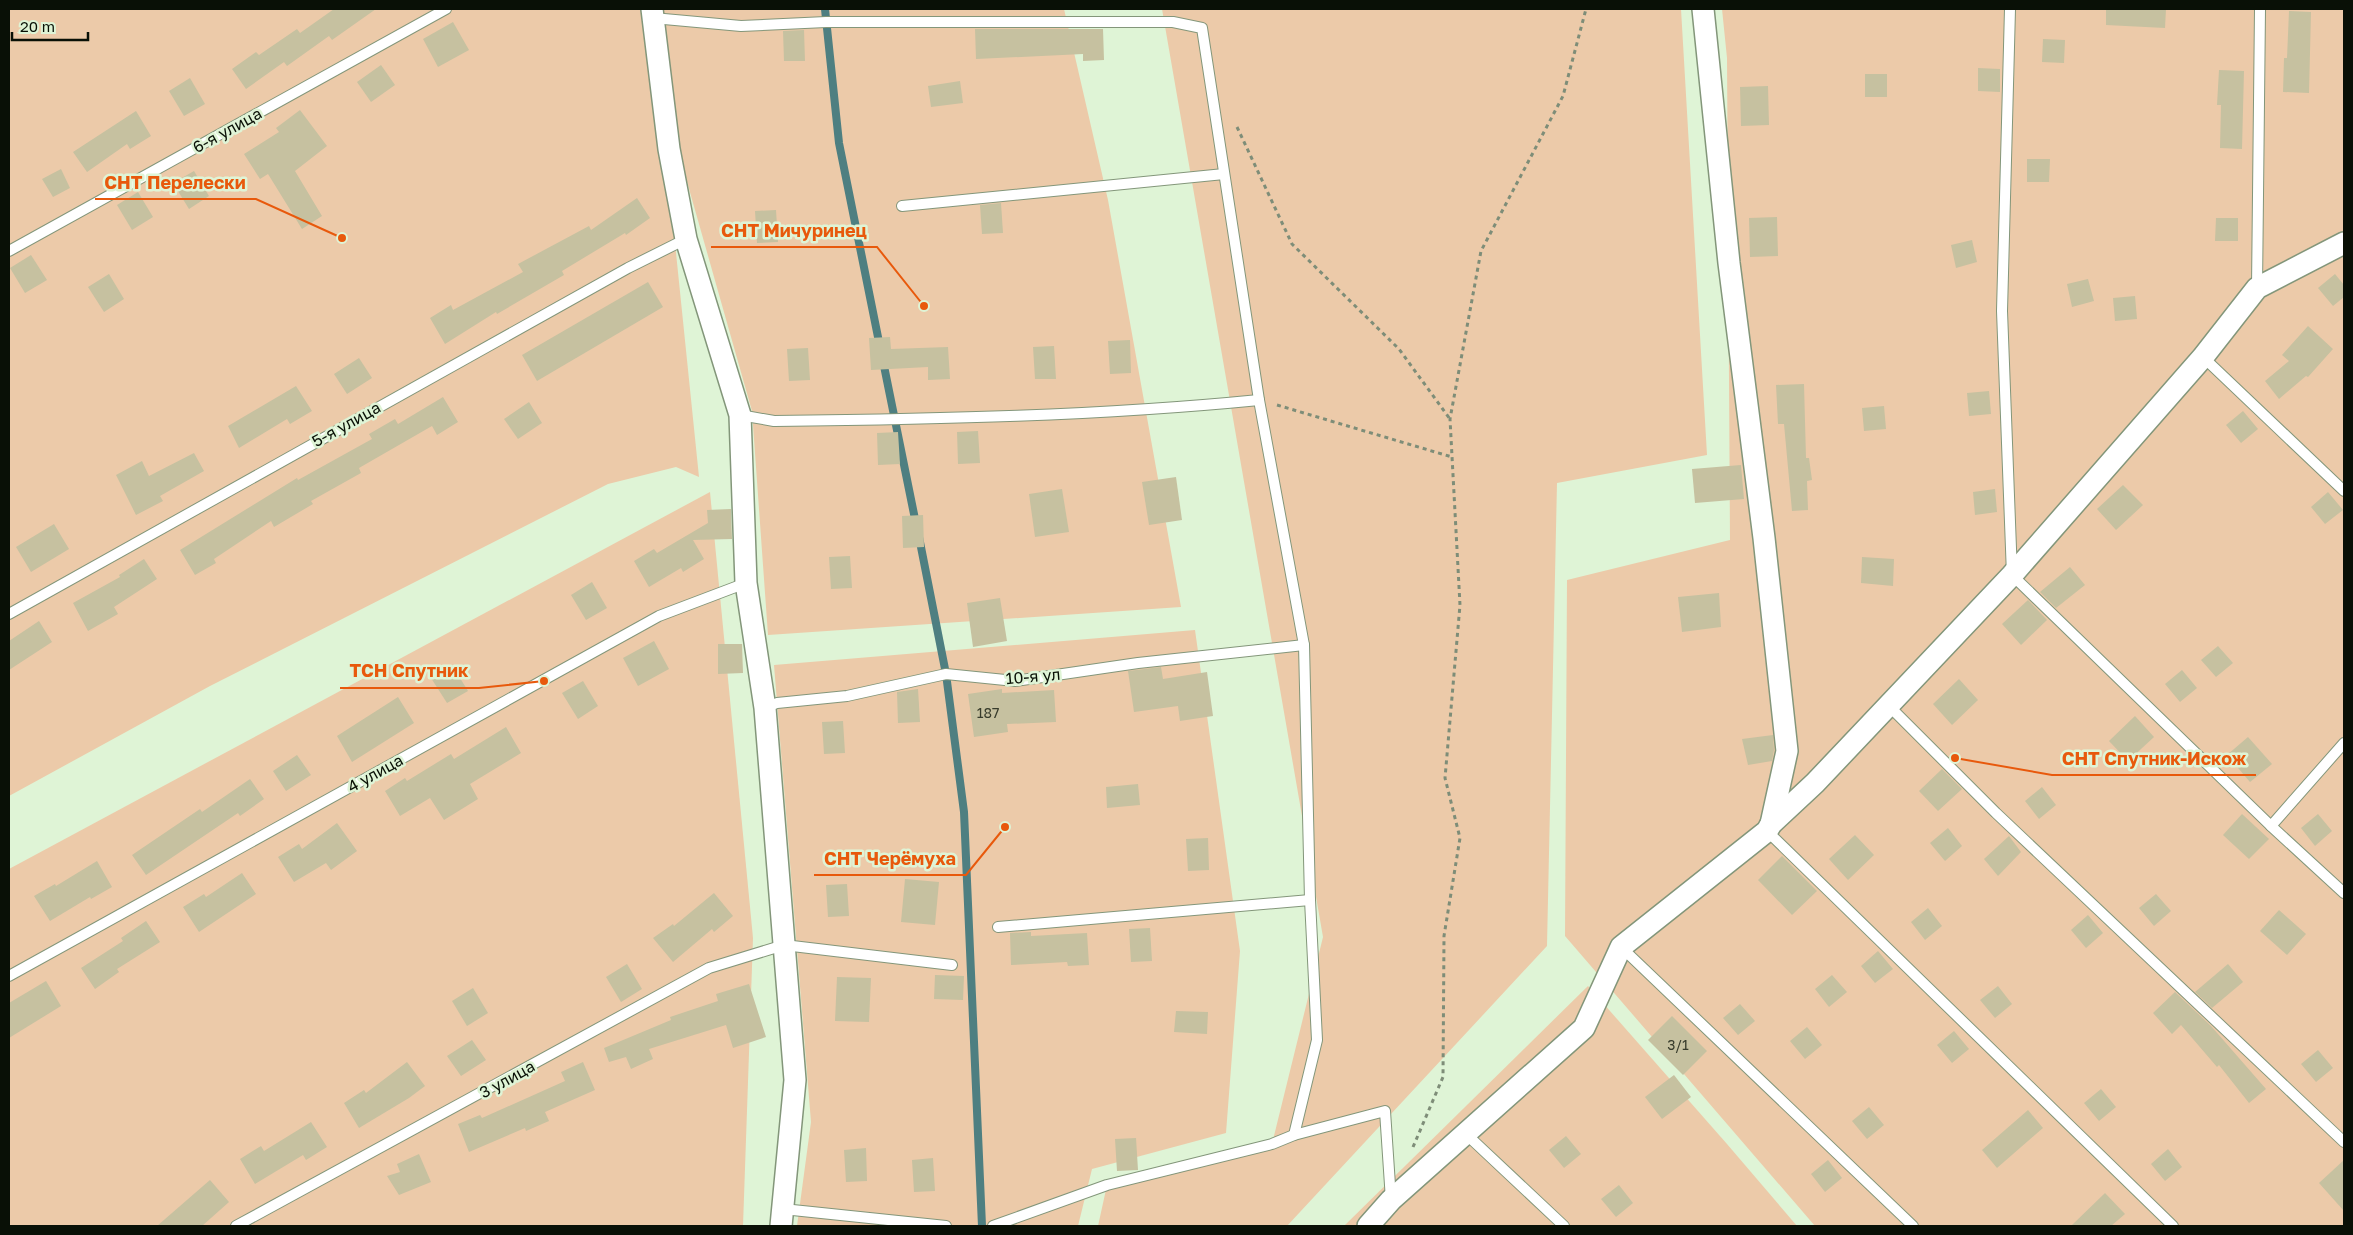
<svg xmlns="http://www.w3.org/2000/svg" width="2353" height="1235" font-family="'Golos Text',sans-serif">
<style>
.green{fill:#eccaa9}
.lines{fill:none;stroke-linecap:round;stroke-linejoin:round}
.stream{stroke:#4e7f81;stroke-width:8}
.building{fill:#c6c1a0}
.service-casing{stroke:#83967a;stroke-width:12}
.minor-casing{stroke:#83967a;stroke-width:24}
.path{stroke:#7e8d78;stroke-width:3;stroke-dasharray:4 4;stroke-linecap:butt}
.service{stroke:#fff;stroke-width:10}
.minor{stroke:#fff;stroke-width:21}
.labels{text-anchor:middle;stroke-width:5;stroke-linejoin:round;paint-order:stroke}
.number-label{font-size:14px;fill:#383c2c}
.street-label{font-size:16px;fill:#091006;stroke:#dff4d6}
.leader{fill:none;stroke:#e8590c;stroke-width:2}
.callout-dot{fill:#e8590c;stroke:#dff4d6;stroke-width:2}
.callout-label{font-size:18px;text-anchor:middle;font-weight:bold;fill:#e8590c;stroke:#dff4d6;stroke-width:5;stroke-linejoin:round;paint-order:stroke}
</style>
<rect width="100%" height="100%" fill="#dff4d6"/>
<g class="green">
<path d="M 9,9 L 651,9 L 699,477 L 676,467 L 608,484 L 210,686 L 9,796 Z"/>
<path d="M 660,9 L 1064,9 L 1108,200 L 1181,607 L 768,635 L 752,411 L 680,157 Z"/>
<path d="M 1162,9 L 1681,9 L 1707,455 L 1557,483 L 1547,946 L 1287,1226 L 1098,1226 L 1107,1185 L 1272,1144 L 1323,937 Z"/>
<path d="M 1722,9 L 2344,9 L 2344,1226 L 1815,1226 L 1565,936 L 1567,580 L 1730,540 L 1727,58 Z"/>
<path d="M 710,492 L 753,938 L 743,1226 L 9,1226 L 9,869 Z"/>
<path d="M 1195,630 L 1240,951 L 1226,1133 L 1092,1169 L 1078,1226 L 797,1226 L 811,1122 L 774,665 Z"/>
<path d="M 1588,986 L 1727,1144 L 1797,1226 L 1344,1226 Z"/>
</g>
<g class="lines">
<g class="stream">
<path d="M 825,9 L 839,143 L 880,347"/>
<path d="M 883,361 L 916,524"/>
<path d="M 919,537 L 946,674 L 964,812 L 982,1226"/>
</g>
</g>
<g class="building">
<path d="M 334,9 L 376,9 L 332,40 L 329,36 L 287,66 L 284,62 L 246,89 L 232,69 L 256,52 L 259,55 L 297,29 L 300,33 Z"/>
<path d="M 2106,9 L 2166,9 L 2165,28 L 2106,25 Z"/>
<path d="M 2289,11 L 2311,12 L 2309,93 L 2283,92 L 2284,58 L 2287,58 Z"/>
<path d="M 453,22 L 469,50 L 438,67 L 423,39 Z"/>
<path d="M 975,29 L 1103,29 L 1104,60 L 1083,61 L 1083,54 L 976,59 Z"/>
<path d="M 804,30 L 805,61 L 784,61 L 783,31 Z"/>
<path d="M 2043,39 L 2065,40 L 2064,63 L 2042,62 Z"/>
<path d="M 381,65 L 395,85 L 371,102 L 357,82 Z"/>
<path d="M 1978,68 L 2000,69 L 2000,92 L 1978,91 Z"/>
<path d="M 2219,70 L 2244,71 L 2242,149 L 2220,148 L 2221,105 L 2217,105 Z"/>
<rect x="1865" y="74" width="22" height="23"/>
<path d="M 190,78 L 205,104 L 184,116 L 169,91 Z"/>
<path d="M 960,81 L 963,103 L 931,107 L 928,86 Z"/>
<path d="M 1768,86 L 1769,125 L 1741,126 L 1740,87 Z"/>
<path d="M 300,110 L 327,146 L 295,171 L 322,216 L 302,229 L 268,174 L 260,179 L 244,154 L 279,132 L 276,128 Z"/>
<path d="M 136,111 L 151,136 L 130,149 L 127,144 L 87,172 L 73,152 Z"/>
<path d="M 2027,159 L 2050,159 L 2049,182 L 2027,182 Z"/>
<path d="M 61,169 L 70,188 L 53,197 L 42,179 Z"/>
<path d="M 194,171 L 209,196 L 189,209 L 173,183 Z"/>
<path d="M 138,192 L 153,217 L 132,230 L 117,205 Z"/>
<path d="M 637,198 L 650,218 L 626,235 L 625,233 L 562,271 L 564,275 L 497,314 L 496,312 L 445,344 L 430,318 L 451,305 L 453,310 L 523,272 L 518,264 L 589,226 L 591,230 Z"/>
<path d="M 1001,203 L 1003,233 L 982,234 L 980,205 Z"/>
<path d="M 776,210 L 778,242 L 757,243 L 755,211 Z"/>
<path d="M 1777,217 L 1778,256 L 1750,257 L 1749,218 Z"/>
<path d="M 2216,218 L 2238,218 L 2238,241 L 2215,241 Z"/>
<path d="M 1972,240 L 1977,262 L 1956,268 L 1951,245 Z"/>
<path d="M 31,255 L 47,280 L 25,293 L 10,268 Z"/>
<path d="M 109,274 L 124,299 L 104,312 L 88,287 Z"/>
<path d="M 2335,274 L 2344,285 L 2344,297 L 2333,306 L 2318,288 Z"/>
<path d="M 2088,279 L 2094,301 L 2072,307 L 2067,284 Z"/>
<path d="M 648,282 L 663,307 L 537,381 L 522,355 Z"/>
<path d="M 2135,296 L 2137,319 L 2115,321 L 2113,298 Z"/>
<path d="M 2308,326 L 2333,349 L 2308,377 L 2306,376 L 2279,399 L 2265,381 L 2289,361 L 2282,355 Z"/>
<path d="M 890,337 L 891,349 L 948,347 L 950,379 L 928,380 L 928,367 L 871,370 L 869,338 Z"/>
<path d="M 1130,340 L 1131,373 L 1110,374 L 1108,341 Z"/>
<path d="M 1054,346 L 1056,379 L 1035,379 L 1033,347 Z"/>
<path d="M 808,348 L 810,380 L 789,381 L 787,349 Z"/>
<path d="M 359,358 L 372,378 L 347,394 L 334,374 Z"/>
<path d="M 1804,384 L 1806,458 L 1809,458 L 1812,480 L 1807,481 L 1808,510 L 1792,511 L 1784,424 L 1778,424 L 1776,385 Z"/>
<path d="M 296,386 L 312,411 L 290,424 L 287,419 L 239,448 L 228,426 Z"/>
<path d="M 1989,391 L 1991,414 L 1969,416 L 1967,393 Z"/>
<path d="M 443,397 L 458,422 L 437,435 L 432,426 L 359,468 L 361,473 L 311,501 L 313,504 L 274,527 L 271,521 L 214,559 L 216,563 L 195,575 L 180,550 L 297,478 L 298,480 L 372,439 L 369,434 L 395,419 L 398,424 Z"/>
<path d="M 529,402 L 542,423 L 518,439 L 504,419 Z"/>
<path d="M 1884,406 L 1886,429 L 1864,431 L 1862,408 Z"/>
<path d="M 2243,411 L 2258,429 L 2241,443 L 2226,425 Z"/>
<path d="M 978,431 L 980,463 L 958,464 L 957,432 Z"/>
<path d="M 898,432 L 900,464 L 878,465 L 877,433 Z"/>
<path d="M 194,453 L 204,471 L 160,496 L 163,501 L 136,515 L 116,475 L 142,461 L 149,476 Z"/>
<path d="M 1741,465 L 1744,499 L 1695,503 L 1692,469 Z"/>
<path d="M 1176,477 L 1182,520 L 1149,525 L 1142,482 Z"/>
<path d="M 2123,485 L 2143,505 L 2116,530 L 2097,509 Z"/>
<path d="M 1062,489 L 1069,532 L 1035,537 L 1029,494 Z"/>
<path d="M 1995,489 L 1997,512 L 1975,515 L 1973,492 Z"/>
<path d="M 2328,492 L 2343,510 L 2325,524 L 2311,507 Z"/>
<path d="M 731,509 L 732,539 L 693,540 L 704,559 L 683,572 L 681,568 L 649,587 L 634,561 L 654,549 L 657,553 L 708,523 L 707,510 Z"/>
<path d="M 923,515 L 924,547 L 903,548 L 902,516 Z"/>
<path d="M 54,524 L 69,549 L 31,572 L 16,547 Z"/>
<path d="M 850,556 L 852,588 L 831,589 L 829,557 Z"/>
<path d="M 1862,557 L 1894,559 L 1893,586 L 1861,583 Z"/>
<path d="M 144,559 L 157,579 L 114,607 L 118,614 L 88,631 L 73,603 L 120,577 L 119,575 Z"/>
<path d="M 2070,567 L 2085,585 L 2056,608 L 2040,592 Z"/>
<path d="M 592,582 L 607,608 L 586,620 L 571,595 Z"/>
<path d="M 1719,593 L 1721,627 L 1682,632 L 1678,597 Z"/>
<path d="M 1000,598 L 1007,641 L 973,647 L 967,603 Z"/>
<path d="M 2028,600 L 2047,620 L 2021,645 L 2002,624 Z"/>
<path d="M 39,621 L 52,642 L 9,670 L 9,641 Z"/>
<path d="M 654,641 L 669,669 L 638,686 L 623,658 Z"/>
<path d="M 718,644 L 742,644 L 743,673 L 718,674 Z"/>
<path d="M 2218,646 L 2233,663 L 2216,677 L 2201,660 Z"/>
<path d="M 452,665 L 468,691 L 447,703 L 431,678 Z"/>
<path d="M 1161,667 L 1163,679 L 1207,672 L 1213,716 L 1180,721 L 1178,706 L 1134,712 L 1128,671 Z"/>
<path d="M 2182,670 L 2197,688 L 2180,702 L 2165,684 Z"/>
<path d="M 1959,679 L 1978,700 L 1952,725 L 1933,704 Z"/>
<path d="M 583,681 L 598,706 L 578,719 L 562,693 Z"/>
<path d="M 918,689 L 920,722 L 898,723 L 897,692 Z"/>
<path d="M 1002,689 L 1002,693 L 1054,690 L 1056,722 L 1007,724 L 1008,732 L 974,737 L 968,694 Z"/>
<path d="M 398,697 L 414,723 L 352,762 L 337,736 Z"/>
<path d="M 2135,716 L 2154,737 L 2128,761 L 2109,741 Z"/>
<path d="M 843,721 L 845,753 L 824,754 L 822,722 Z"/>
<path d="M 506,727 L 521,753 L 470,784 L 478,799 L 444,820 L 430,798 L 400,816 L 385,791 L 405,778 L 407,781 L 451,754 L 454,759 Z"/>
<path d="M 1773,735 L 1774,750 L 1772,761 L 1748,765 L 1742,739 Z"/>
<path d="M 2248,737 L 2272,764 L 2250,782 L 2227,755 Z"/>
<path d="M 297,755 L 311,775 L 286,791 L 273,771 Z"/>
<path d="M 1942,769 L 1962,789 L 1938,811 L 1919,791 Z"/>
<path d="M 250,779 L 264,799 L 240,816 L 238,813 L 146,875 L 132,855 L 200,809 L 202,812 Z"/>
<path d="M 1138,784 L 1140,805 L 1107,808 L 1106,787 Z"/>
<path d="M 2042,787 L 2056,805 L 2039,819 L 2025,801 Z"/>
<path d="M 2242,814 L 2269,839 L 2249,859 L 2223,835 Z"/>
<path d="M 2318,814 L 2332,831 L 2315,846 L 2301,828 Z"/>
<path d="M 337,823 L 357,851 L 331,870 L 326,863 L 294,882 L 278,857 L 299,844 L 302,849 Z"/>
<path d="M 1948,828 L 1962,846 L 1945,861 L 1930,843 Z"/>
<path d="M 1855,835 L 1874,855 L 1848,880 L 1829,859 Z"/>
<path d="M 2009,836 L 2021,852 L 1998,876 L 1984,859 Z"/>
<path d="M 1208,838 L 1209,870 L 1188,871 L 1186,839 Z"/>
<path d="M 1782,856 L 1817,891 L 1792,915 L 1758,880 Z"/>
<path d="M 97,861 L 112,887 L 91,899 L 90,897 L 50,921 L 34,896 L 55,884 L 56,886 Z"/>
<path d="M 242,873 L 256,894 L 199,932 L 183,907 L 204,894 L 206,897 Z"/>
<path d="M 905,879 L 939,882 L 935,925 L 901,922 Z"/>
<path d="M 847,884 L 849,916 L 828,917 L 826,885 Z"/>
<path d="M 714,893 L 733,916 L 714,932 L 712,929 L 673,962 L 653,938 L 673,924 L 674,926 Z"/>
<path d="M 2156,894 L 2171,911 L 2154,926 L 2139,908 Z"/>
<path d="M 1928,908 L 1942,926 L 1925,940 L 1911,922 Z"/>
<path d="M 2279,910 L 2306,934 L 2287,955 L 2260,931 Z"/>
<path d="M 2088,915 L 2103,933 L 2086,948 L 2071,930 Z"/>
<path d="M 146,921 L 160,942 L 117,969 L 119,972 L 95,989 L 81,968 L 123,941 L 121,938 Z"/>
<path d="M 1150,928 L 1152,961 L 1131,962 L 1129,929 Z"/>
<path d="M 1031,932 L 1031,936 L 1087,933 L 1089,965 L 1068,966 L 1067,962 L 1011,965 L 1010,933 Z"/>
<path d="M 1878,951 L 1893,969 L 1875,983 L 1861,966 Z"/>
<path d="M 627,964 L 642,989 L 621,1002 L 606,977 Z"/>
<path d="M 2228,964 L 2243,982 L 2212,1008 L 2195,992 Z"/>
<path d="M 935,975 L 964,976 L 963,1000 L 934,999 Z"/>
<path d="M 1832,975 L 1847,992 L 1829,1007 L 1815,989 Z"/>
<path d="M 837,977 L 871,978 L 869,1022 L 835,1021 Z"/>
<path d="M 46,981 L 61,1006 L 9,1038 L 9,1003 Z"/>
<path d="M 749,984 L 766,1037 L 733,1048 L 726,1025 L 649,1049 L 653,1059 L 631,1069 L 626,1057 L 609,1062 L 604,1048 L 671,1020 L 670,1017 L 718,1001 L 716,994 Z"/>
<path d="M 1998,986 L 2012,1004 L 1995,1018 L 1980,1000 Z"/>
<path d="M 473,988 L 488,1013 L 467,1026 L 452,1001 Z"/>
<path d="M 2175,992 L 2211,1026 L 2266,1089 L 2249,1103 L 2219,1065 L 2217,1067 L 2181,1025 L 2172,1034 L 2153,1013 Z"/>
<path d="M 1740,1004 L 1755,1021 L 1738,1035 L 1723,1018 Z"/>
<path d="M 1176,1011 L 1208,1012 L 1207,1034 L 1174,1032 Z"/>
<path d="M 1672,1016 L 1707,1051 L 1683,1075 L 1648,1040 Z"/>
<path d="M 1807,1027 L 1822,1045 L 1805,1059 L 1790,1041 Z"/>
<path d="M 1954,1031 L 1969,1049 L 1952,1063 L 1937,1045 Z"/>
<path d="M 472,1040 L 486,1060 L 461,1076 L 447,1056 Z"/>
<path d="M 2318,1050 L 2333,1068 L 2316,1082 L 2301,1064 Z"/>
<path d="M 407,1062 L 425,1086 L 409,1098 L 359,1128 L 344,1103 L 364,1090 L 366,1093 Z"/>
<path d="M 583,1062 L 595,1090 L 545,1112 L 549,1121 L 526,1131 L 525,1128 L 469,1152 L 458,1124 L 480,1115 L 482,1118 L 565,1081 L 561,1072 Z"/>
<path d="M 1674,1075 L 1691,1097 L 1662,1119 L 1645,1097 Z"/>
<path d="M 2101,1089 L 2116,1107 L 2099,1121 L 2084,1103 Z"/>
<path d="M 1869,1107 L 1884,1125 L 1867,1139 L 1852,1121 Z"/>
<path d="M 2028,1110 L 2043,1128 L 1997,1168 L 1982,1150 Z"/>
<path d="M 311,1122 L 327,1147 L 306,1160 L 303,1155 L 255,1184 L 240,1159 L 261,1146 L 264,1151 Z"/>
<path d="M 1566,1136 L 1581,1154 L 1564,1168 L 1549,1150 Z"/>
<path d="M 1136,1138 L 1138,1170 L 1117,1171 L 1115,1139 Z"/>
<path d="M 866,1148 L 867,1181 L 846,1182 L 844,1150 Z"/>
<path d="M 2168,1149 L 2182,1167 L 2165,1181 L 2151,1164 Z"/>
<path d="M 419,1154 L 431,1182 L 399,1195 L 387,1176 L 400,1172 L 397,1164 Z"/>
<path d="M 933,1158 L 935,1191 L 914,1192 L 912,1160 Z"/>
<path d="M 1828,1160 L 1842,1178 L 1825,1192 L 1811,1174 Z"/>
<path d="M 2344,1160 L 2344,1211 L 2319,1183 Z"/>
<path d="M 210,1180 L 229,1202 L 202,1226 L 157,1226 Z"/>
<path d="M 1619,1185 L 1633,1203 L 1616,1217 L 1601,1199 Z"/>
<path d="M 2105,1193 L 2125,1214 L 2111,1226 L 2071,1226 Z"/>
</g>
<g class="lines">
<defs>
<g id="service">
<path d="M 2010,9 L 2002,311 L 2012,575 L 2271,826 L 2344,893"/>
<path d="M 653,18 L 741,26 L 826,22 L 1173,22 L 1202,28 L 1259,400 L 1304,645 L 1310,900 L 1317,1040 L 1294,1135"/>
<path d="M 902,206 L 1224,174"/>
<path d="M 9,251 L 446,9"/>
<path d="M 2257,288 L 2260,9"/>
<path d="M 2203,357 L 2344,491"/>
<path d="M 740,415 L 774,421 C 937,419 1098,416 1259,400"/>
<path d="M 9,614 L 628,268 L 686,239"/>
<path d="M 1888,705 L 1996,813 L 2344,1142"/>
<path d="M 765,708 L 777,703 L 847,696 L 946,674 L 1015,681 L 1138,663 L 1304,645"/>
<path d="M 2271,826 L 2344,743"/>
<path d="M 1767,831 L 2173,1226"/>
<path d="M 998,927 L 1310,900"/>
<path d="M 1621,947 L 1913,1226"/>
<path d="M 9,976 L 659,616 L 746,583"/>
<path d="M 1466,1134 L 1564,1226"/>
<path d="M 783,1209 L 946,1226"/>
<path d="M 236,1226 L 709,968 L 784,945 L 952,965"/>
<path d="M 993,1226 L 1107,1185 L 1272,1144 L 1294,1135 L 1385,1111 L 1391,1200"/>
</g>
<g id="minor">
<path d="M 652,9 L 669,149 L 686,239 L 740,415 L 746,583 L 765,708 L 795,1080 L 781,1226"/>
<path d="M 1703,9 L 1729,263 L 1764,538 L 1787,751 L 1771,824"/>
<path d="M 1368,1226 L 1391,1200 L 1584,1028 L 1621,947 L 1767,831 L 1771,824 L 1815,783 L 2012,575 L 2203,357 L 2257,288 L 2344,243"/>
</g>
</defs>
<use href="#service" class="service-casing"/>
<use href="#minor" class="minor-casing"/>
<g class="path">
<path d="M 1237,127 L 1292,244 L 1399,349 L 1450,419"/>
<path d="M 1277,405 L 1452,457"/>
<path d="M 1413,1147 L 1443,1077 L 1444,936 L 1460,838 L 1445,778 L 1460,605 L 1450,419 L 1481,251 L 1563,96 L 1586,9"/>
</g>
<use href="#service" class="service"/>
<use href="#minor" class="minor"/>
</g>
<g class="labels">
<g class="number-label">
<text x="988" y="718">187</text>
<text x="1678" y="1050">3/1</text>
</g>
<g class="street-label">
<text transform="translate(227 130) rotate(-29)" y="6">6-я улица</text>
<text transform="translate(346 424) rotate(-29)" y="6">5-я улица</text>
<text transform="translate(1033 676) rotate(-5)" y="6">10-я ул</text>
<text transform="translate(375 773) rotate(-29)" y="6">4 улица</text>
<text transform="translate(507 1079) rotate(-29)" y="6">3 улица</text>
</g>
</g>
<path class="leader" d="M342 238L256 199H95M924 306L877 247H711M544 681L479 688H340M1955 758L2052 775H2256M1005 827L966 875H814"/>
<g class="callout-dot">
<circle cx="342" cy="238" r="5"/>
<circle cx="924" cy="306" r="5"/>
<circle cx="544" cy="681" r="5"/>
<circle cx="1955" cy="758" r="5"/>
<circle cx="1005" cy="827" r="5"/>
</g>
<g class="callout-label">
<text x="175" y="189">СНТ Перелески</text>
<text x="794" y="237">СНТ Мичуринец</text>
<text x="409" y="677">ТСН Спутник</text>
<text x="2154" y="765">СНТ Спутник-Искож</text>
<text x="890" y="865">СНТ Черёмуха</text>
</g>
<rect width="2353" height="1235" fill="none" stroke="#091006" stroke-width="20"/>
<path d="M12 32v8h76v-8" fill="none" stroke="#091006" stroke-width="2.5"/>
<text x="20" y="32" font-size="15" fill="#091006" stroke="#dff4d6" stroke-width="4" paint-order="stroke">20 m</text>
</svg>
